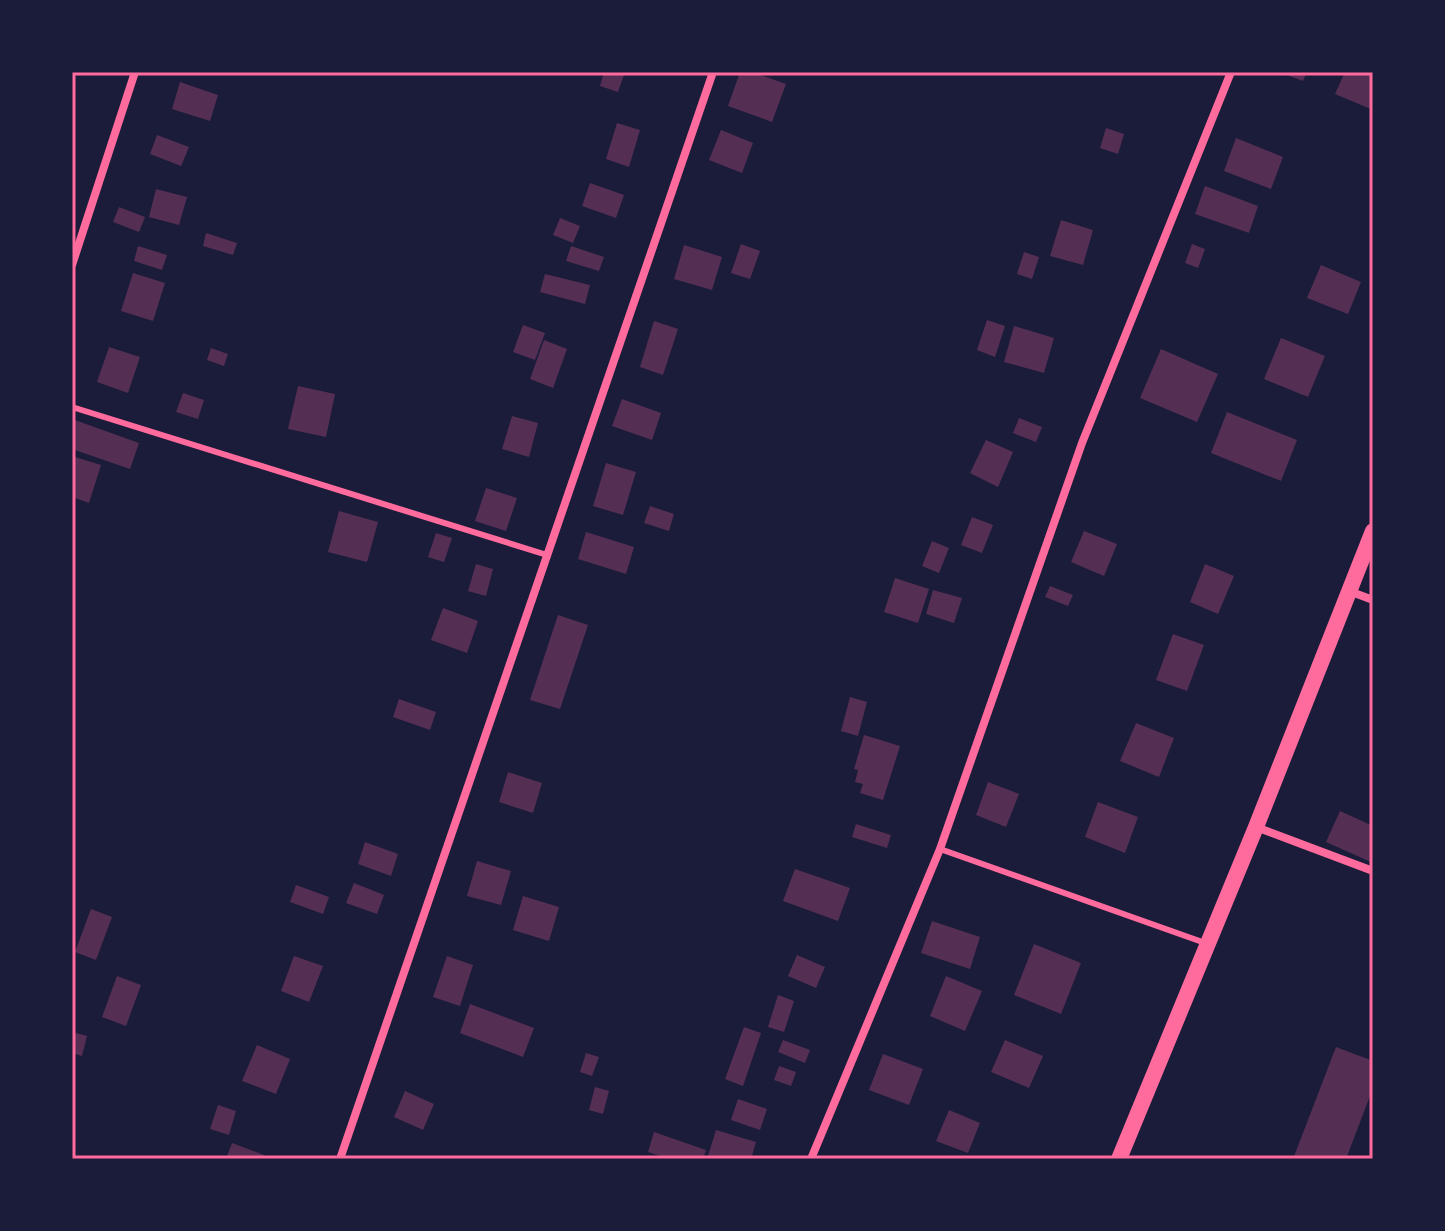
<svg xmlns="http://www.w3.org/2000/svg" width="1445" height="1231" font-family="Manrope,sans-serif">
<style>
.building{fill:#542f53}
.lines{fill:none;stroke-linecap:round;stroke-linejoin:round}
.service{stroke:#ff6b9d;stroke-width:6}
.minor{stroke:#ff6b9d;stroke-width:8}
.secondary{stroke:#ff6b9d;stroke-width:16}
.neatline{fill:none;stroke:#ff6b9d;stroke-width:3}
</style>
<rect width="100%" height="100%" fill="#1b1b3a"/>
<g class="building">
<path d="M 604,72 L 625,72 L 618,92 L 600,86 Z"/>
<path d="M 740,72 L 752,72 L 786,84 L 772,122 L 728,106 Z"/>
<path d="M 1279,72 L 1307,72 L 1303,81 Z"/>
<path d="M 1345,72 L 1373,72 L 1373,110 L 1335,94 Z"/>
<path d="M 180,82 L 218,95 L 210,121 L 172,109 Z"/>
<path d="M 617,123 L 640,130 L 629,167 L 606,159 Z"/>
<path d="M 1106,128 L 1124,134 L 1118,154 L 1100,148 Z"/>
<path d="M 721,130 L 753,143 L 742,173 L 709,160 Z"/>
<path d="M 157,135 L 189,147 L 181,166 L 150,154 Z"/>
<path d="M 1236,138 L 1283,157 L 1271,189 L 1224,171 Z"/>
<path d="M 590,183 L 624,195 L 616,218 L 582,206 Z"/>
<path d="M 1205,186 L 1258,206 L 1249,233 L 1195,214 Z"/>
<path d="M 156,189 L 187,197 L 179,225 L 149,217 Z"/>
<path d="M 119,207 L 145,217 L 139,232 L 113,222 Z"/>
<path d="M 560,218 L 580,226 L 573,243 L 553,235 Z"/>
<path d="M 1061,220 L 1093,230 L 1083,265 L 1050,256 Z"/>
<path d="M 206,233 L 237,243 L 233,255 L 203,246 Z"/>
<path d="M 741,244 L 760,251 L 750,279 L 731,273 Z"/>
<path d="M 1192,244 L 1205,249 L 1198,268 L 1185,263 Z"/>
<path d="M 684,245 L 722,257 L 712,290 L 674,279 Z"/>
<path d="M 138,246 L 167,255 L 162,270 L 134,261 Z"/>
<path d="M 571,246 L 604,257 L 599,271 L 566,261 Z"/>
<path d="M 1024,252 L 1039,257 L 1032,279 L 1017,274 Z"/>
<path d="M 1321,265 L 1361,282 L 1348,314 L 1307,298 Z"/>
<path d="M 133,273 L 165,283 L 153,321 L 121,311 Z"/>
<path d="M 545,274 L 590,285 L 585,304 L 540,292 Z"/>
<path d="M 987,320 L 1005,326 L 995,357 L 977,350 Z"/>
<path d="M 654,321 L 678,329 L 663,375 L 640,367 Z"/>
<path d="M 523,325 L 545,333 L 535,360 L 513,352 Z"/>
<path d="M 1014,326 L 1054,338 L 1044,373 L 1004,362 Z"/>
<path d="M 1281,338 L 1325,356 L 1308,397 L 1264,379 Z"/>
<path d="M 544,340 L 567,349 L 553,388 L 530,379 Z"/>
<path d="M 109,347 L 140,357 L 128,393 L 97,382 Z"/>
<path d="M 211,348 L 228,354 L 224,366 L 207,360 Z"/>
<path d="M 1161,349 L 1218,374 L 1197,422 L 1140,398 Z"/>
<path d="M 298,386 L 335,394 L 326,437 L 288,429 Z"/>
<path d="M 183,393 L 204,400 L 198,419 L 176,412 Z"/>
<path d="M 622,399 L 661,413 L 652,440 L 612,426 Z"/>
<path d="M 1227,412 L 1297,440 L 1281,481 L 1211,453 Z"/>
<path d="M 512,416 L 538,423 L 529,457 L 502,449 Z"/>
<path d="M 1019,418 L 1042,427 L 1036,442 L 1013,433 Z"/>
<path d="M 72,419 L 139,443 L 130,469 L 72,449 Z"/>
<path d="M 986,440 L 1013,452 L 998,487 L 970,473 Z"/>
<path d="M 72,456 L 101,465 L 89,503 L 72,497 Z"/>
<path d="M 606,463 L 636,472 L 623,515 L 593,506 Z"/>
<path d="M 486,488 L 517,498 L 506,531 L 475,521 Z"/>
<path d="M 650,506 L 674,514 L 669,531 L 644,523 Z"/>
<path d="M 339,511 L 378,522 L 367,562 L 328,552 Z"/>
<path d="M 972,517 L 993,525 L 982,553 L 961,545 Z"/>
<path d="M 1084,531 L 1117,544 L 1104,576 L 1071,562 Z"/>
<path d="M 586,532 L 634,547 L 626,574 L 578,559 Z"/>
<path d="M 436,533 L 452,538 L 444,562 L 428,557 Z"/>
<path d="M 932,541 L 949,548 L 939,573 L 922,566 Z"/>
<path d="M 476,564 L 493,569 L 486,596 L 468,591 Z"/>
<path d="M 1205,564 L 1234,576 L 1218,614 L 1190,602 Z"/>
<path d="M 895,578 L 929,589 L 918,623 L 884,612 Z"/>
<path d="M 1050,586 L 1073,595 L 1068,606 L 1045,597 Z"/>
<path d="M 933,590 L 962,598 L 954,623 L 926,614 Z"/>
<path d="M 443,608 L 478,621 L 467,653 L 431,640 Z"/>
<path d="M 558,615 L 588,625 L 560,709 L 530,700 Z"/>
<path d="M 1173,634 L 1204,645 L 1187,691 L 1156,680 Z"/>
<path d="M 850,697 L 867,702 L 858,736 L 841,731 Z"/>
<path d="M 399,699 L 436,712 L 430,730 L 393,717 Z"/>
<path d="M 1136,723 L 1174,738 L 1159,777 L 1120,761 Z"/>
<path d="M 864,735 L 900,746 L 883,800 L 860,793 L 863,784 L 855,782 L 858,770 L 854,769 Z"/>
<path d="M 508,772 L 542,783 L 533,813 L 499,802 Z"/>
<path d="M 988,782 L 1019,794 L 1006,827 L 976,815 Z"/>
<path d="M 1098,802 L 1138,817 L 1125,853 L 1085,837 Z"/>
<path d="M 1340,811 L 1373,826 L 1373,863 L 1326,842 Z"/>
<path d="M 856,824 L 891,835 L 887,848 L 852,837 Z"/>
<path d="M 365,842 L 398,854 L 391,876 L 358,864 Z"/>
<path d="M 477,861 L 511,871 L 501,905 L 467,896 Z"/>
<path d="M 795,869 L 850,888 L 838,921 L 783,901 Z"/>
<path d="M 354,883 L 384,895 L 377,914 L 346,903 Z"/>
<path d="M 296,885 L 329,897 L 323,914 L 290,902 Z"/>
<path d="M 523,896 L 559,907 L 549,941 L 513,930 Z"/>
<path d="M 91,909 L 112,917 L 96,960 L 75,952 Z"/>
<path d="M 932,921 L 980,937 L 970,969 L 921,953 Z"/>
<path d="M 1034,944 L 1081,963 L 1061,1014 L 1014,995 Z"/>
<path d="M 797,955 L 825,967 L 816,988 L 788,976 Z"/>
<path d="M 294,956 L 323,966 L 309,1002 L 281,991 Z"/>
<path d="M 447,956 L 473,965 L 460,1006 L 433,997 Z"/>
<path d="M 117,976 L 141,985 L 126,1026 L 102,1017 Z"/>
<path d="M 946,976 L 982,991 L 965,1031 L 930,1016 Z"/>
<path d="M 778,995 L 794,1001 L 784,1032 L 768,1027 Z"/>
<path d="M 470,1004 L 534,1028 L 523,1057 L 460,1033 Z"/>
<path d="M 744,1027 L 761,1033 L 743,1086 L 725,1079 Z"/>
<path d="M 72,1032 L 87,1036 L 82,1056 L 72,1053 Z"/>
<path d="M 783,1040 L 810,1050 L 805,1063 L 778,1052 Z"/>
<path d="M 1005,1040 L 1043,1056 L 1029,1088 L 991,1072 Z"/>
<path d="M 257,1045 L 290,1059 L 276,1094 L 242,1081 Z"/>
<path d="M 1336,1047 L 1373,1061 L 1373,1088 L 1346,1159 L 1293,1159 Z"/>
<path d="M 586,1053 L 599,1057 L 592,1076 L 580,1072 Z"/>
<path d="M 883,1054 L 923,1069 L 909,1105 L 869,1090 Z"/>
<path d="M 779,1066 L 796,1072 L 791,1086 L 774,1080 Z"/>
<path d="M 595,1087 L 609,1091 L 603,1114 L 589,1110 Z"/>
<path d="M 405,1091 L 434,1104 L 423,1130 L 394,1117 Z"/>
<path d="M 738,1099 L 767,1109 L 760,1130 L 731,1120 Z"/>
<path d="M 218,1105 L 236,1111 L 229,1135 L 210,1129 Z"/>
<path d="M 949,1110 L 980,1123 L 968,1153 L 936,1141 Z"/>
<path d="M 716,1130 L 756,1142 L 751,1159 L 707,1159 Z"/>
<path d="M 654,1132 L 706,1150 L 703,1159 L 670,1159 L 648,1152 Z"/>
<path d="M 232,1143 L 264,1155 L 262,1159 L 226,1159 Z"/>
</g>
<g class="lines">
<g class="service">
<path d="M 72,407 L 547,555"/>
<path d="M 940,849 L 1208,944"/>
</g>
<g class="minor">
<path d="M 72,265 L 135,72"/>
<path d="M 1349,591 L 1373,600"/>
<path d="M 1256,827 L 1373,871"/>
<path d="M 340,1159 L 713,72"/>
<path d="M 811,1159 L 940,849 L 1082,443 L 1231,72"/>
</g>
<path class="secondary" d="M 1119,1159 L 1256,827 L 1373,531"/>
</g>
<rect width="1445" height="1231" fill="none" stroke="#1b1b3a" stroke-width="148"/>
<rect x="74" y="74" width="1297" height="1083" class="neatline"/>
</svg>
